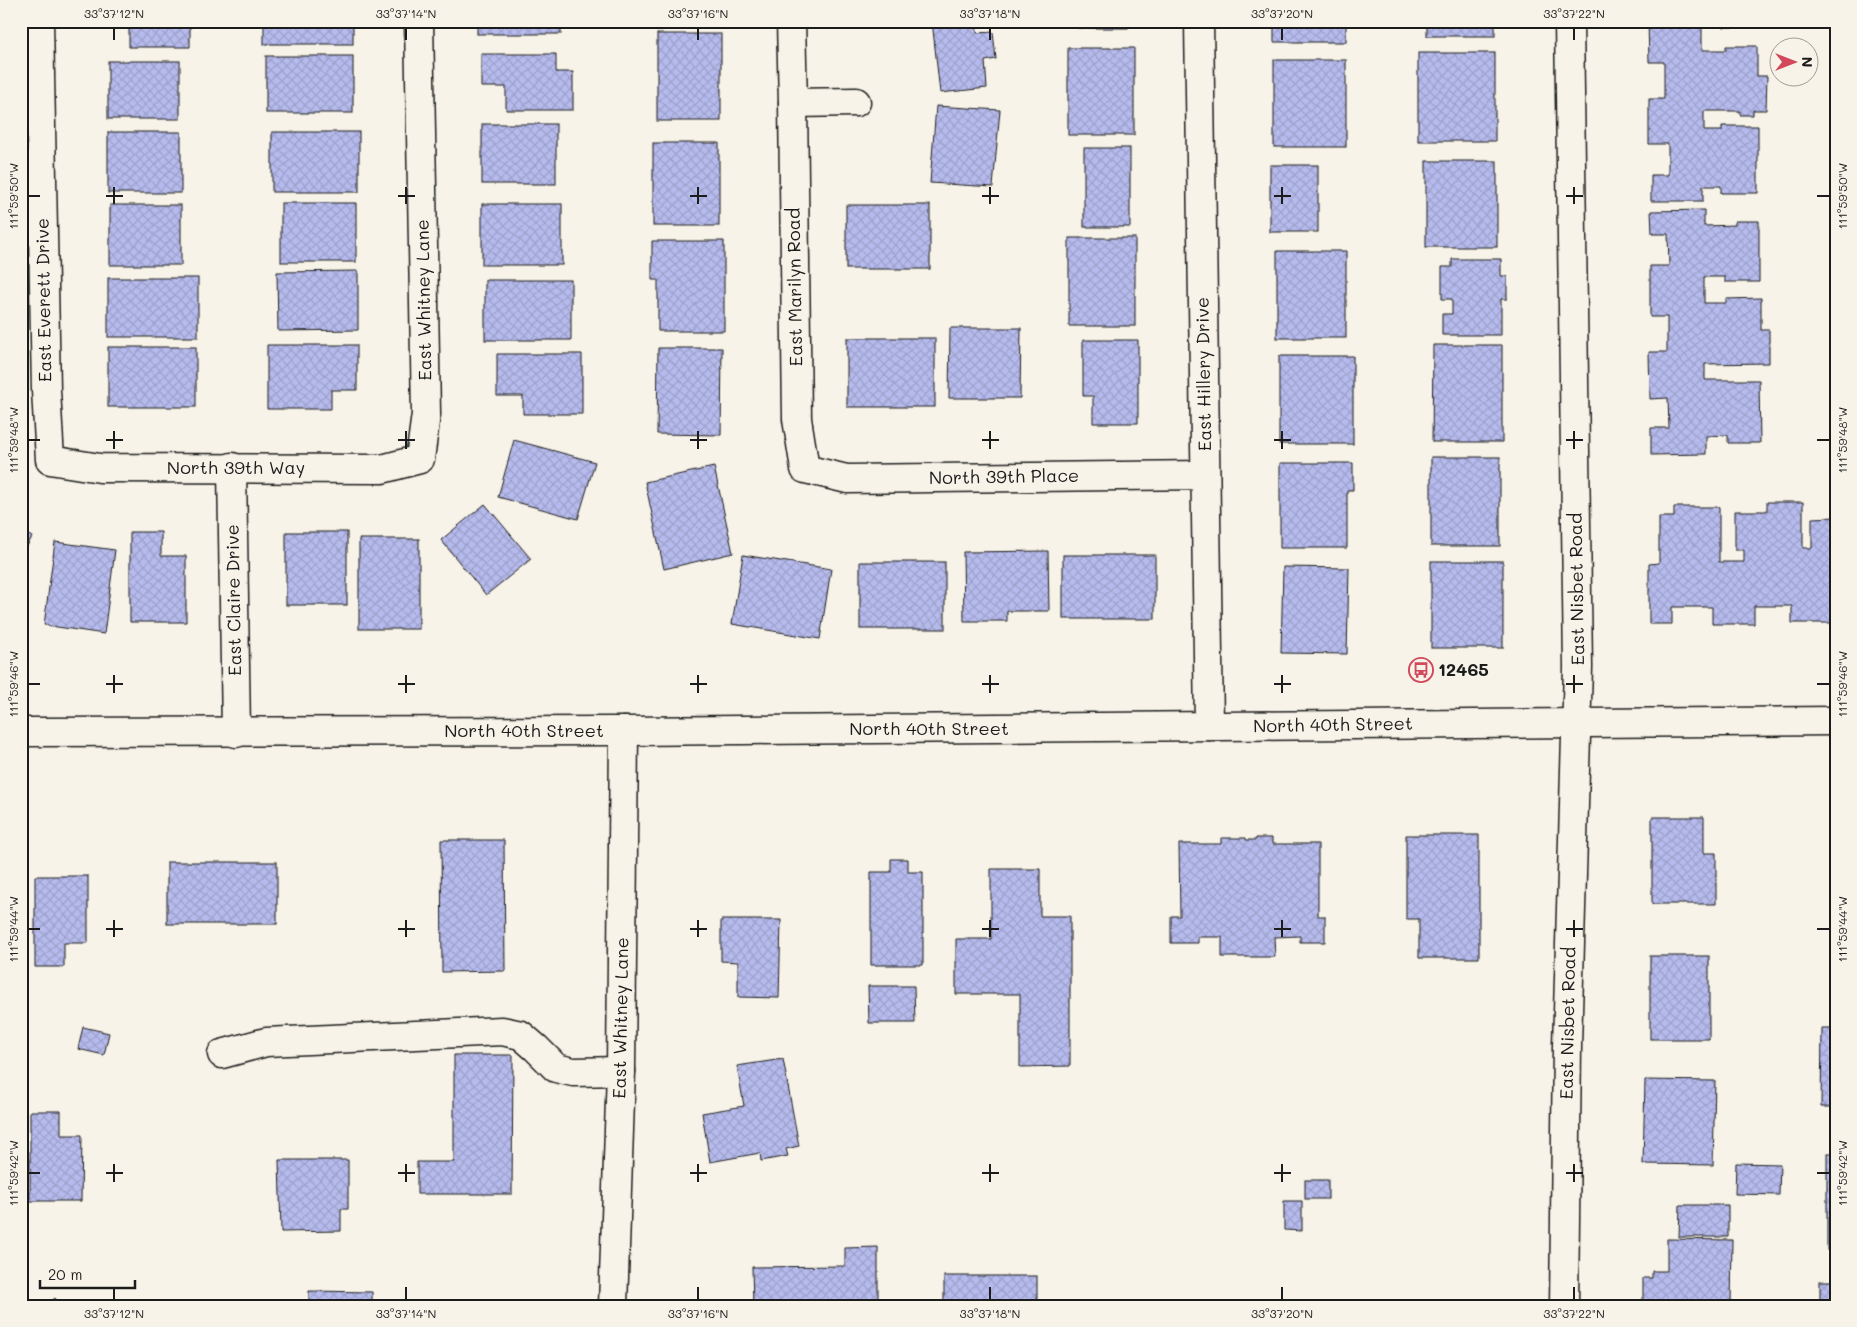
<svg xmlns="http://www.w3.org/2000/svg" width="1857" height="1327" font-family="Mali,sans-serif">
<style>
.building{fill:url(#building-cross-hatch);stroke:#1c1c1c}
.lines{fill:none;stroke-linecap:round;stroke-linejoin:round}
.minor-casing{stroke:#1c1c1c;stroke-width:31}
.major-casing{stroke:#1c1c1c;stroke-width:31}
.minor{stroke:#f7f3e8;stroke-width:28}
.major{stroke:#f7f3e8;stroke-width:28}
.ticks{fill:none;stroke:#1c1c1c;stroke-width:2}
.labels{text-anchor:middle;stroke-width:4.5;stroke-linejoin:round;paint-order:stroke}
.street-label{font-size:18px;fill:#1c1c1c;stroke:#f7f3e8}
.poi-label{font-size:18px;font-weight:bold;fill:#1c1c1c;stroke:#f7f3e8;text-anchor:start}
.neatline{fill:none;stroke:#1c1c1c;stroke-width:2}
.ticks-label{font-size:12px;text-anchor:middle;fill:#1c1c1c}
</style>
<defs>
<pattern id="building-cross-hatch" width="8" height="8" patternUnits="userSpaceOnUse" patternTransform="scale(1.25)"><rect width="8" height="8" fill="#b6bbed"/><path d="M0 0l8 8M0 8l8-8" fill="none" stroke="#9ca0cb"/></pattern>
</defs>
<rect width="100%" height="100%" fill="#f7f3e8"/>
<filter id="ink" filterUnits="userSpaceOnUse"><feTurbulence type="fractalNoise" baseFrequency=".02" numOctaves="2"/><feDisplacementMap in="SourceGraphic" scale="10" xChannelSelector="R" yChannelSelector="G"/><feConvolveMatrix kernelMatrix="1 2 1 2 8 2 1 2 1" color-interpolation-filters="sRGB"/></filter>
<g filter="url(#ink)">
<g class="building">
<path d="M 105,21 L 190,21 L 190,47 L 129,47 L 129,23 L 105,23 Z"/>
<rect x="264" y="21" width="89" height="23"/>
<rect x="477" y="21" width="84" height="13"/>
<path d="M 932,21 L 976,21 L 977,33 L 993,32 L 996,59 L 985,61 L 987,88 L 940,93 Z"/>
<rect x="1078" y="21" width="50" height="7"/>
<rect x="1274" y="21" width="72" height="21"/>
<rect x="1427" y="21" width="68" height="15"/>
<path d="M 1648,21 L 1702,21 L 1702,50 L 1726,50 L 1726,46 L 1757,46 L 1757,76 L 1767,76 L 1766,110 L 1753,110 L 1753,115 L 1740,115 L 1740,111 L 1704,111 L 1704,131 L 1722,131 L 1722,126 L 1758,126 L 1758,193 L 1721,193 L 1721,186 L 1703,186 L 1703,201 L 1651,201 L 1651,175 L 1668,175 L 1668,144 L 1649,144 L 1649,99 L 1664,99 L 1664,62 L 1649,62 Z"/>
<rect x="1724" y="21" width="33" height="6"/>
<rect x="657" y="34" width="64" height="87"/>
<rect x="1068" y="48" width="66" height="87"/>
<rect x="1418" y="53" width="77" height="88"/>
<path d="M 481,54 L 556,54 L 556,72 L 573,72 L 573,110 L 506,110 L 506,87 L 481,87 Z"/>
<rect x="266" y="56" width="87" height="57"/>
<rect x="1274" y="60" width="72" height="87"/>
<rect x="108" y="61" width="72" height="58"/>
<path d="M 936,106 L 1000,110 L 993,187 L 930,183 Z"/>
<rect x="482" y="124" width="74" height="60"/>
<rect x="108" y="132" width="73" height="61"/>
<rect x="272" y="132" width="87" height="60"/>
<rect x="653" y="143" width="66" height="83"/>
<rect x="1084" y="148" width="46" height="79"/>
<rect x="1426" y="161" width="71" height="86"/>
<rect x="1270" y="165" width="48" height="67"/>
<rect x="281" y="203" width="75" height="59"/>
<rect x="482" y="204" width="80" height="61"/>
<rect x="110" y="205" width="71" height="60"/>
<rect x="846" y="205" width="84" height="64"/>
<path d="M 1704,210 L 1704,226 L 1735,225 L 1735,221 L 1759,221 L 1759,282 L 1725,282 L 1725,277 L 1704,277 L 1704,303 L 1726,303 L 1726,299 L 1761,298 L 1761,330 L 1769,330 L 1769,363 L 1705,364 L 1705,380 L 1759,380 L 1760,443 L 1728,443 L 1728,435 L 1706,436 L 1706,454 L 1651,455 L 1651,428 L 1669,428 L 1668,398 L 1650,399 L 1649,352 L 1667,352 L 1667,317 L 1650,317 L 1650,266 L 1669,266 L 1668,234 L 1652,234 L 1651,211 Z"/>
<rect x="1069" y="238" width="66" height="88"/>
<path d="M 652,241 L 724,241 L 724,331 L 658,331 L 658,280 L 652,280 Z"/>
<rect x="1277" y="251" width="69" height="87"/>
<path d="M 1452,259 L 1501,259 L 1501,276 L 1507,276 L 1507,299 L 1501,299 L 1501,335 L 1442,335 L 1442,314 L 1452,314 L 1452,299 L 1442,299 L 1442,267 L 1452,267 Z"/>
<path d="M 358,271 L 358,330 L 278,331 L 277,272 Z"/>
<rect x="108" y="278" width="90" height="59"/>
<rect x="485" y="280" width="86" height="60"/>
<path d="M 950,328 L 1021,328 L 1020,398 L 949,398 Z"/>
<rect x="847" y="338" width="88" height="69"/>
<path d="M 1083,340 L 1138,340 L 1138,423 L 1093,423 L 1093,396 L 1083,396 Z"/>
<path d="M 267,345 L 357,345 L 357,390 L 331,390 L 331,409 L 267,409 Z"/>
<path d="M 1433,345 L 1502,345 L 1502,442 L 1432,442 Z"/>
<rect x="108" y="347" width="88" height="60"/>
<path d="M 658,348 L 722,348 L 721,435 L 657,434 Z"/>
<path d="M 497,354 L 582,354 L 582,414 L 523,414 L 523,396 L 497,396 Z"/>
<rect x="1279" y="356" width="74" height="88"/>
<path d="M 514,440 L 595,462 L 578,519 L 498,497 Z"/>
<rect x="1431" y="457" width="69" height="89"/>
<path d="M 1280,463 L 1353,463 L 1353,490 L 1347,490 L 1347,548 L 1280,548 Z"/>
<path d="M 714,467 L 733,553 L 664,569 L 645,482 Z"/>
<path d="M 1767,502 L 1803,502 L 1803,548 L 1812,548 L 1812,518 L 1836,517 L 1836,605 L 1833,605 L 1833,623 L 1792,623 L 1792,606 L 1754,606 L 1754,624 L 1712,624 L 1712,607 L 1672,607 L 1672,624 L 1649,624 L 1649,564 L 1659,563 L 1659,517 L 1674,517 L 1674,507 L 1719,507 L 1719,562 L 1744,562 L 1744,550 L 1735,550 L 1735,511 L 1767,511 Z"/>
<path d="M 485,504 L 531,559 L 486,595 L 441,540 Z"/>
<path d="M 21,531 L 32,537 L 21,557 Z"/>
<path d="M 130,532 L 161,532 L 161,556 L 186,556 L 186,622 L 130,622 Z"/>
<rect x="286" y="532" width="61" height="73"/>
<rect x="359" y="539" width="60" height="90"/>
<path d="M 55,542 L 115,550 L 104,634 L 44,625 Z"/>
<path d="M 1048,551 L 1049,611 L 1007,611 L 1007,621 L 964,621 L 963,552 Z"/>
<path d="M 743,555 L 831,569 L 820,639 L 732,624 Z"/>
<rect x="1063" y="555" width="92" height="64"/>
<rect x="1431" y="561" width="72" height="87"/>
<rect x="860" y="562" width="85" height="67"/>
<path d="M 1283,567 L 1349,568 L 1347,654 L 1281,653 Z"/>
<path d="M 1652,817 L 1704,817 L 1704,853 L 1716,853 L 1716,904 L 1652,904 Z"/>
<path d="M 1406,835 L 1479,835 L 1479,958 L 1419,958 L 1419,919 L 1406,919 Z"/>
<path d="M 1221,838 L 1246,838 L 1246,840 L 1256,840 L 1256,838 L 1272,838 L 1272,844 L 1318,844 L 1318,916 L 1325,916 L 1325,942 L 1300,942 L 1300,936 L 1274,937 L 1275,957 L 1222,957 L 1222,937 L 1198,937 L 1198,943 L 1171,943 L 1171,916 L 1180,916 L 1179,844 L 1221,844 Z"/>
<path d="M 441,840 L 504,840 L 505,971 L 442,972 Z"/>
<path d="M 891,859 L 908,859 L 908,872 L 923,872 L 923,965 L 871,965 L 871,872 L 891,872 Z"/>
<rect x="21" y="860" width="6" height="68"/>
<rect x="167" y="862" width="110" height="62"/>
<path d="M 991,869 L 1040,869 L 1040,916 L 1070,916 L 1070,1066 L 1020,1067 L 1020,994 L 956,994 L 956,939 L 991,939 Z"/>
<path d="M 35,876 L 88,876 L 88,943 L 64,943 L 64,967 L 35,967 Z"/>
<path d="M 721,920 L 781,920 L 779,998 L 738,997 L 738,962 L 721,961 Z"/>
<rect x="1650" y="956" width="59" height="83"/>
<path d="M 868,986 L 914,986 L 915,1023 L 869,1023 Z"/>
<path d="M 83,1027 L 109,1033 L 104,1055 L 78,1049 Z"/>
<path d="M 1822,1028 L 1836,1028 L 1836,1107 L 1821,1107 Z"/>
<path d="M 454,1055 L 513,1055 L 512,1194 L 417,1194 L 417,1162 L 454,1162 Z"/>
<path d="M 783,1059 L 799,1146 L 786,1149 L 788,1156 L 761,1161 L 760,1153 L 710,1162 L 702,1113 L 744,1106 L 737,1066 Z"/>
<path d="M 1645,1080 L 1715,1081 L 1713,1165 L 1643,1164 Z"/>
<path d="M 30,1111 L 61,1111 L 61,1135 L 82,1135 L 81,1201 L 30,1201 Z"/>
<rect x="1827" y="1153" width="9" height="97"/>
<path d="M 279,1160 L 348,1160 L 348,1209 L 341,1209 L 341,1231 L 281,1232 Z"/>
<path d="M 1736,1163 L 1780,1164 L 1779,1195 L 1735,1194 Z"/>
<rect x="1305" y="1180" width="23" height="19"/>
<path d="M 1284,1201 L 1302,1201 L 1302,1231 L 1284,1230 Z"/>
<path d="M 1680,1205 L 1728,1205 L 1728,1237 L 1679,1237 Z"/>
<path d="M 1667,1239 L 1732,1240 L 1731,1306 L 1643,1306 L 1643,1278 L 1652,1278 L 1652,1271 L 1667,1271 Z"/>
<path d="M 878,1247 L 878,1306 L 753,1306 L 752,1267 L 845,1266 L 845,1248 Z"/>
<rect x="944" y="1276" width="93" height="30"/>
<rect x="1820" y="1281" width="16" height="25"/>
<path d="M 309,1291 L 372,1292 L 372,1306 L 309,1306 Z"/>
<path d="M 23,1297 L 30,1306 L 21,1306 L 21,1298 Z"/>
<path d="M 55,1298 L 62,1306 L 45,1306 Z"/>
</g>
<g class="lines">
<defs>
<g id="minor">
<path d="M 39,21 L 46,390 L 50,460 L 100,468 L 382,469 L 420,459 L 426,414 L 419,21"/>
<path d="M 791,21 L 793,103 L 797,419 L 805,469 L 847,479 L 1205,475"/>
<path d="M 1199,21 L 1209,726"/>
<path d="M 793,103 L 856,102"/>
<path d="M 232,467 L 236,733"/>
<path d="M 222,1054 L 266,1042 L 502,1031 L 521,1035 L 536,1048 L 556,1068 L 573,1072 L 621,1071"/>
<path d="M 613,1306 L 621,1071 L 624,731"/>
<path d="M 1564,1306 L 1567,1046 L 1578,667 L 1569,21"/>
</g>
<path id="major" d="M 21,732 L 624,731 L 1836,721"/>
</defs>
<use href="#minor" class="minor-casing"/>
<use href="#major" class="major-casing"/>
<use href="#minor" class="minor"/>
<use href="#major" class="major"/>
</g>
</g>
<path class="ticks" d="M 114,28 L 114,40M 406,28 L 406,40M 698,28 L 698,40M 990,28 L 990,40M 1282,28 L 1282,40M 1574,28 L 1574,40M 114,187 L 114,204M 406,187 L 406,204M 698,187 L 698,204M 990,187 L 990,204M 1282,187 L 1282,204M 1574,187 L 1574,204M 28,196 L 40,196M 106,196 L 123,196M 398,196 L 415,196M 690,196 L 707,196M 982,196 L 999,196M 1274,196 L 1291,196M 1566,196 L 1583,196M 1817,196 L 1830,196M 114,431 L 114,449M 406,431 L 406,449M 698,431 L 698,449M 990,431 L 990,449M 1282,431 L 1282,449M 1574,431 L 1574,449M 28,440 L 40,440M 106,440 L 123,440M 398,440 L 415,440M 690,440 L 707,440M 982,440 L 999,440M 1274,440 L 1291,440M 1566,440 L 1583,440M 1817,440 L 1830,440M 114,675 L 114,693M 406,675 L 406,693M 698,675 L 698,693M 990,675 L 990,693M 1282,675 L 1282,693M 1574,675 L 1574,693M 28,684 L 40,684M 106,684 L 123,684M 398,684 L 415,684M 690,684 L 707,684M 982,684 L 999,684M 1274,684 L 1291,684M 1566,684 L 1583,684M 1817,684 L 1830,684M 114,920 L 114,937M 406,920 L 406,937M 698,920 L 698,937M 990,920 L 990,937M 1282,920 L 1282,937M 1574,920 L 1574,937M 28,929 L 40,929M 106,929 L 123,929M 398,929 L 415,929M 690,929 L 707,929M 982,929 L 999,929M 1274,929 L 1291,929M 1566,929 L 1583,929M 1817,929 L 1830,929M 114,1164 L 114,1182M 406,1164 L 406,1182M 698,1164 L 698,1182M 990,1164 L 990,1182M 1282,1164 L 1282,1182M 1574,1164 L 1574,1182M 28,1173 L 40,1173M 106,1173 L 123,1173M 398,1173 L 415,1173M 690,1173 L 707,1173M 982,1173 L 999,1173M 1274,1173 L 1291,1173M 1566,1173 L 1583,1173M 1817,1173 L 1830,1173M 114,1287 L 114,1300M 406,1287 L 406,1300M 698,1287 L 698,1300M 990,1287 L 990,1300M 1282,1287 L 1282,1300M 1574,1287 L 1574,1300"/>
<defs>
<symbol id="bus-ring" viewBox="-11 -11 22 22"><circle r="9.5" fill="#f7f3e8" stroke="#d1495b" stroke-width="1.5"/><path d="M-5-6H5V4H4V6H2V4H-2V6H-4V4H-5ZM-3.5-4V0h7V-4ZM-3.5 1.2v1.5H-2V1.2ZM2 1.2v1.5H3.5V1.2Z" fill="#d1495b"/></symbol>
</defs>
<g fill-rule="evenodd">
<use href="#bus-ring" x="1407" y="656" width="28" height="28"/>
</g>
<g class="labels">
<g class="street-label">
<text transform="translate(795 287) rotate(-91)" y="6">East Marilyn Road</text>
<text transform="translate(44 300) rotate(-91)" y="6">East Everett Drive</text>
<text transform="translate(424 300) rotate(-91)" y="6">East Whitney Lane</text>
<text transform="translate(1204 374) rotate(-91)" y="6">East Hillery Drive</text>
<text x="236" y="474">North 39th Way</text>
<text transform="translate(1004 477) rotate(-1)" y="6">North 39th Place</text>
<text transform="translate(1577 589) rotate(-91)" y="6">East Nisbet Road</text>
<text transform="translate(234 600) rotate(-91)" y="6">East Claire Drive</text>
<text transform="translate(1333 725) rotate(-1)" y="6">North 40th Street</text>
<text x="929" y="735">North 40th Street</text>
<text x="524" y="737">North 40th Street</text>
<text transform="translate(621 1018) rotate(-89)" y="6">East Whitney Lane</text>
<text transform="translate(1568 1023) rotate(-89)" y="6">East Nisbet Road</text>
</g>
<g class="poi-label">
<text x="1438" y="676">12465</text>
</g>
</g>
<rect width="1857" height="1327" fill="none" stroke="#f7f3e8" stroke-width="55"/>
<g transform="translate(1794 62) rotate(90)"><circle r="24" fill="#f7f3e8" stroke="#9f9d96"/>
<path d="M0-4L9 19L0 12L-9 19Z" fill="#d1495b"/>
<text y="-8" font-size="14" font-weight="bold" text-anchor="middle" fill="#1c1c1c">N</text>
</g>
<path d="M40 1280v8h95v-8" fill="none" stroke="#1c1c1c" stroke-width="2.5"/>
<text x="48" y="1280" font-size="15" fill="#1c1c1c" stroke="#f7f3e8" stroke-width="4" paint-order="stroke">20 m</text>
<rect x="28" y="28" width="1802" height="1272" class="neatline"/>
<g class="ticks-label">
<text x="114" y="18">33°37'12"N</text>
<text x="406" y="18">33°37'14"N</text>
<text x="698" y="18">33°37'16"N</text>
<text x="990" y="18">33°37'18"N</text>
<text x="1282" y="18">33°37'20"N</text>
<text x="1574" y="18">33°37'22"N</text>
<text transform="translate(1843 196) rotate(-90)" y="4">111°59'50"W</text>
<text transform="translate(14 196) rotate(-90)" y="4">111°59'50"W</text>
<text transform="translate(1843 440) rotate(-90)" y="4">111°59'48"W</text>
<text transform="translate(14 440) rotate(-90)" y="4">111°59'48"W</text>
<text transform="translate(1843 684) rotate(-90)" y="4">111°59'46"W</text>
<text transform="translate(14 684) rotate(-90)" y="4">111°59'46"W</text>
<text transform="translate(1843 929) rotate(-90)" y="4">111°59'44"W</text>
<text transform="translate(14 929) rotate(-90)" y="4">111°59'44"W</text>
<text transform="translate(1843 1173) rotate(-90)" y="4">111°59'42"W</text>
<text transform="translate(14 1173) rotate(-90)" y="4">111°59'42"W</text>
<text x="114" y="1318">33°37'12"N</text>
<text x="406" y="1318">33°37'14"N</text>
<text x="698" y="1318">33°37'16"N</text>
<text x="990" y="1318">33°37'18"N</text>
<text x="1282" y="1318">33°37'20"N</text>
<text x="1574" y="1318">33°37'22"N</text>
</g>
</svg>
